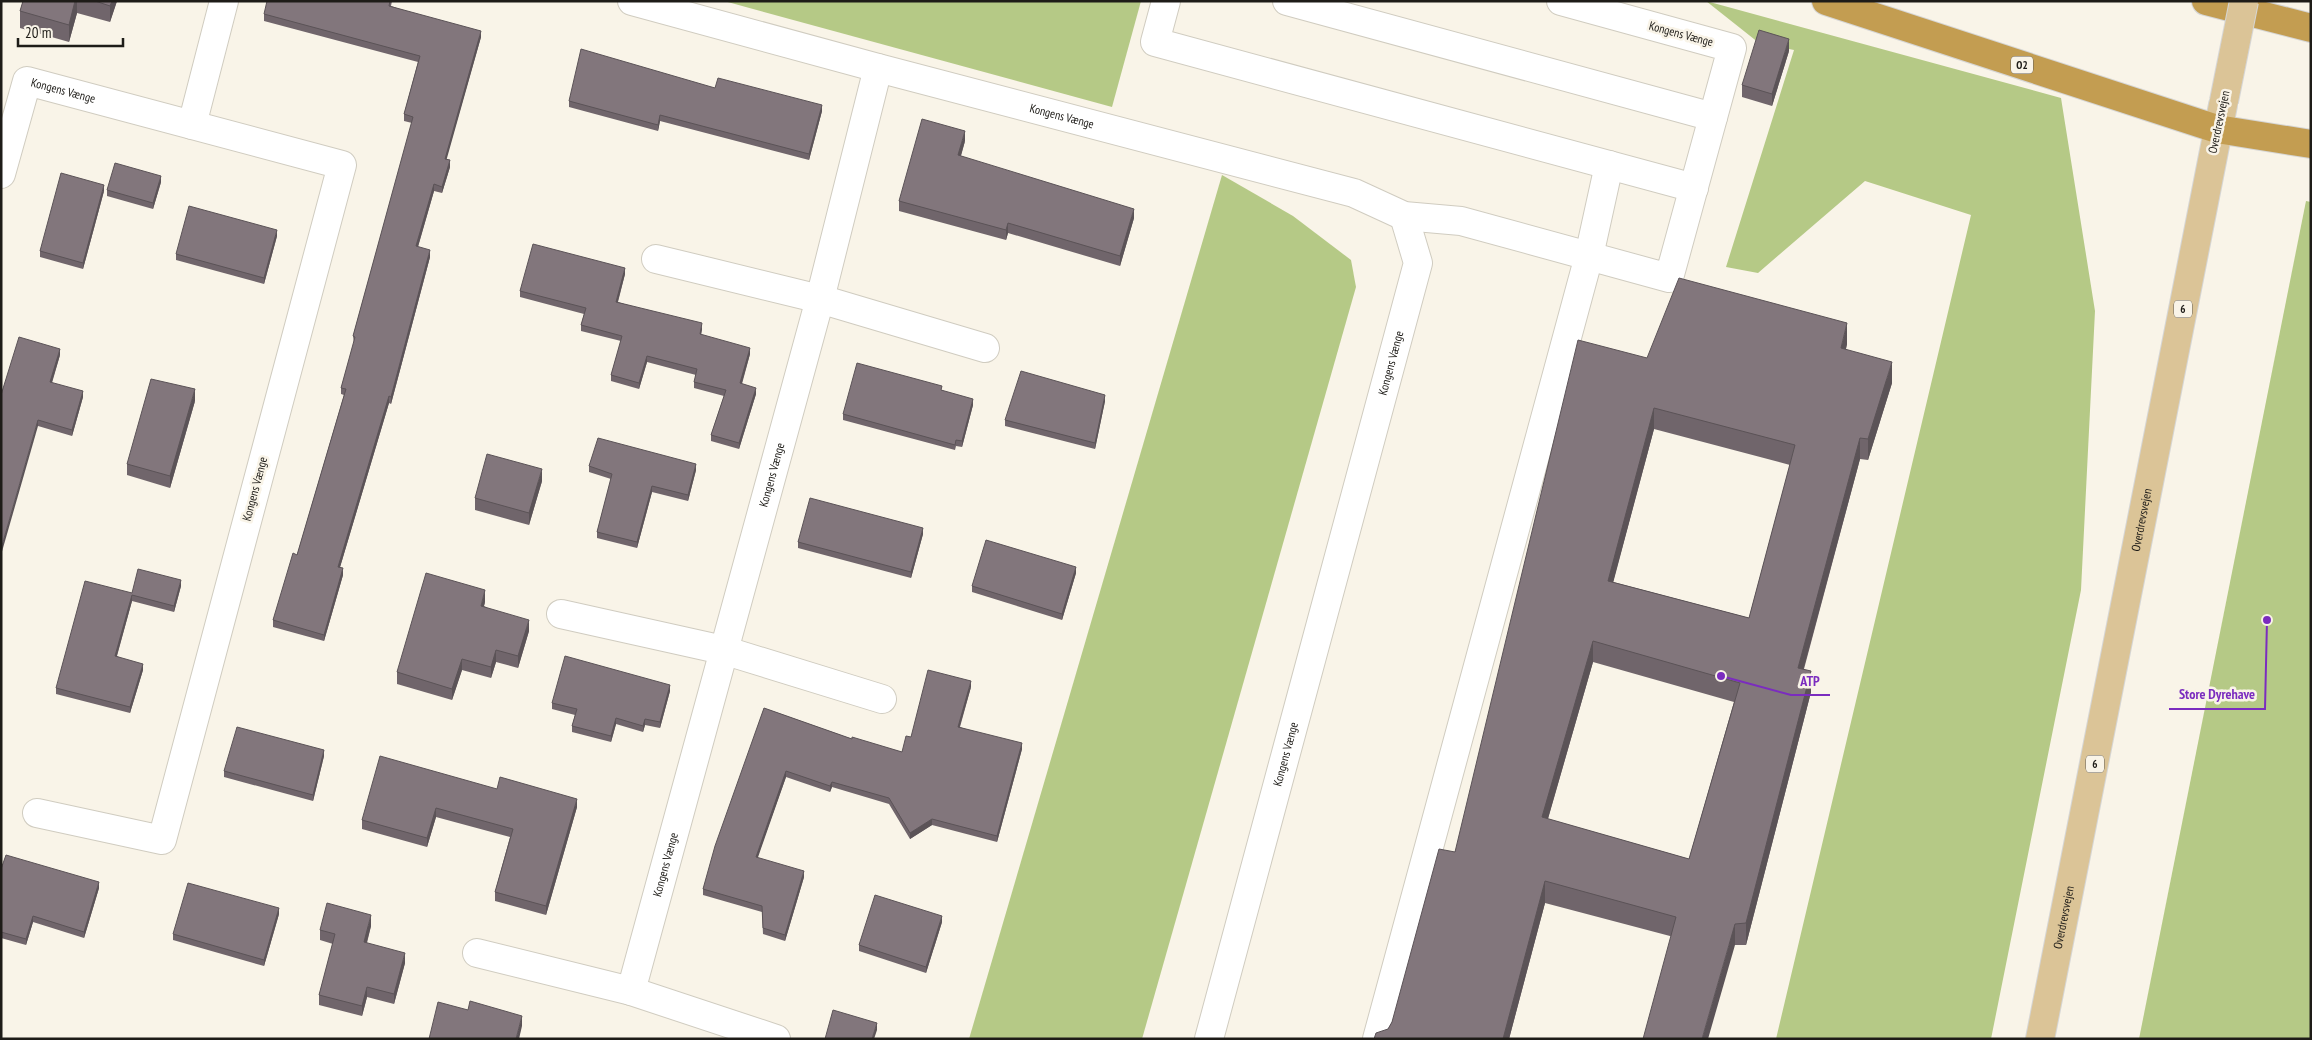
<svg xmlns="http://www.w3.org/2000/svg" width="2312" height="1040" font-family="'PT Sans Narrow',sans-serif">
<style>
.forest{fill:#b5c986}
.lines{fill:none;stroke-linecap:round;stroke-linejoin:round}
.minor-casing{stroke:#d0ccc0;stroke-width:30}
.major-casing{stroke:#d6d6d5;stroke-width:30}
.highway-casing{stroke:#d6d6d5;stroke-width:30}
.minor{stroke:#fff;stroke-width:28}
.major{stroke:#dbc497;stroke-width:28}
.highway{stroke:#c39d51;stroke-width:28}
.major-bridge-casing{stroke:#d6d6d5;stroke-width:30;stroke-linecap:butt}
.major-bridge{stroke:#dbc497;stroke-width:28}
.wall{fill:#70656b;fill-rule:evenodd}
.shaded-wall{fill:#5b5357}
.building{fill:#82767c;stroke:#5b5357;fill-rule:evenodd}
.labels{text-anchor:middle;stroke-width:5;stroke-linejoin:round;paint-order:stroke}
.shield{fill:#f9f4e8;stroke:#605d56;stroke-width:1}
.shield-label{font-size:11px;font-weight:bold;fill:#1e1c18}
.street-label{font-size:12px;fill:#1e1c18;stroke:#f9f4e8}
.leader{fill:none;stroke:#7b2cbf;stroke-width:2}
.callout-dot{fill:#7b2cbf;stroke:#f9f4e8;stroke-width:2}
.callout-label{font-size:14px;text-anchor:middle;font-weight:bold;fill:#7b2cbf;stroke:#f9f4e8;stroke-width:5;stroke-linejoin:round;paint-order:stroke}
</style>
<rect width="100%" height="100%" fill="#f9f4e8"/>
<g class="forest">
<path d="M 724,1 L 1141,1 L 1112,107 Z"/>
<path d="M 1706,1 L 2061,98 L 2095,311 L 2081,590 L 1991,1039 L 1776,1039 L 1971,215 L 1865,181 L 1758,273 L 1726,267 L 1794,50 L 1759,43 Z"/>
<path d="M 1222,175 L 1293,216 L 1351,260 L 1356,287 L 1142,1039 L 969,1039 Z"/>
<path d="M 2306,201 L 2311,202 L 2311,1039 L 2139,1039 Z"/>
</g>
<g class="lines">
<defs>
<g id="minor">
<path id="s1" d="M 632,1 L 878,68 L 1354,193 L 1404,216 L 1461,221 L 1669,278 L 1732,48 L 1561,1"/>
<path d="M 1166,1 L 1155,42 L 1694,188"/>
<path d="M 1287,1 L 1713,117"/>
<path d="M 192,125 L 224,1"/>
<path id="s2" d="M 1,174 L 27,81 L 342,165 L 162,840 L 37,813"/>
<path d="M 656,259 L 820,299 L 985,348"/>
<path d="M 561,614 L 723,650 L 882,699"/>
<path d="M 477,953 L 631,991 L 776,1039"/>
<path id="s3" d="M 631,991 L 820,299 L 878,68"/>
<path id="s4" d="M 1209,1039 L 1418,263 L 1404,216"/>
<path d="M 1377,1039 L 1589,256 L 1609,165"/>
</g>
<g id="major">
<path id="s5" d="M 2040,1039 L 2223,105"/>
</g>
<g id="highway">
<path d="M 1826,1 L 2217,129 L 2311,144"/>
<path d="M 2206,1 L 2311,28"/>
</g>
</defs>
<use href="#minor" class="minor-casing"/>
<use href="#major" class="major-casing"/>
<use href="#highway" class="highway-casing"/>
<use href="#minor" class="minor"/>
<use href="#major" class="major"/>
<use href="#highway" class="highway"/>
<defs>
<path id="major-bridge" d="M 2224,101 L 2244,1"/>
</defs>
<use href="#major-bridge" class="major-bridge-casing"/>
<use href="#major-bridge" class="major-bridge"/>
</g>
<g class="wall">
<path d="M 23,1 L 117,1 L 110,22 L 77,13 L 69,42 L 20,28 L 20,11 Z"/>
<path d="M 392,1 L 391,6 L 481,37 L 446,159 L 450,167 L 442,193 L 434,191 L 418,247 L 430,257 L 391,404 L 389,403 L 340,567 L 343,575 L 324,641 L 273,627 L 273,620 L 297,555 L 344,395 L 341,394 L 341,388 L 354,343 L 353,336 L 412,123 L 404,121 L 404,114 L 418,62 L 264,21 L 264,14 Z"/>
<path d="M 1789,51 L 1772,106 L 1742,97 L 1742,85 Z"/>
<path d="M 715,88 L 822,111 L 809,160 L 660,121 L 658,131 L 569,107 L 569,101 Z"/>
<path d="M 965,141 L 961,156 L 1134,218 L 1120,266 L 1008,233 L 1006,240 L 899,211 L 899,201 Z"/>
<path d="M 161,182 L 153,209 L 107,196 L 107,190 Z"/>
<path d="M 104,191 L 83,269 L 40,257 L 40,251 Z"/>
<path d="M 277,236 L 264,284 L 176,260 L 176,254 Z"/>
<path d="M 625,274 L 618,302 L 702,329 L 701,335 L 750,354 L 742,384 L 756,394 L 739,449 L 711,441 L 711,435 L 724,396 L 694,388 L 694,382 L 696,375 L 647,362 L 639,389 L 611,381 L 611,375 L 621,341 L 581,331 L 581,325 L 584,314 L 520,297 L 520,291 Z"/>
<path d="M 1847,344 L 1846,349 L 1892,383 L 1868,460 L 1860,459 L 1804,669 L 1811,692 L 1746,945 L 1735,945 L 1670,936 L 1545,903 L 1509,1039 L 1374,1039 L 1388,1029 L 1392,1022 L 1455,852 L 1647,358 ZM 1654,429 L 1790,465 L 1749,618 L 1613,582 ZM 1593,662 L 1734,702 L 1689,859 L 1548,819 Z"/>
<path d="M 60,355 L 52,383 L 83,397 L 72,436 L 38,426 L 1,395 Z"/>
<path d="M 942,390 L 973,405 L 962,447 L 956,446 L 955,450 L 843,420 L 843,414 Z"/>
<path d="M 195,401 L 170,488 L 127,475 L 127,464 Z"/>
<path d="M 1105,401 L 1095,449 L 1005,426 L 1005,420 Z"/>
<path d="M 589,466 L 696,470 L 688,501 L 652,492 L 637,548 L 597,538 L 597,532 L 611,479 L 589,472 Z"/>
<path d="M 542,481 L 529,525 L 475,510 L 475,498 Z"/>
<path d="M 923,534 L 911,578 L 798,548 L 798,542 Z"/>
<path d="M 1076,573 L 1062,620 L 972,592 L 972,586 Z"/>
<path d="M 181,586 L 174,612 L 132,601 L 117,656 L 143,670 L 130,713 L 56,694 L 56,688 L 132,593 Z"/>
<path d="M 485,602 L 484,606 L 529,631 L 518,668 L 496,662 L 491,678 L 462,670 L 452,700 L 397,684 L 397,672 Z"/>
<path d="M 971,687 L 960,727 L 1022,749 L 997,842 L 932,825 L 910,839 L 889,804 L 832,787 L 830,792 L 786,777 L 757,858 L 804,877 L 785,941 L 763,934 L 762,912 L 703,895 L 703,889 L 764,708 L 852,739 L 902,752 L 911,737 Z"/>
<path d="M 670,691 L 660,728 L 645,725 L 643,732 L 616,724 L 611,742 L 572,732 L 572,726 L 575,715 L 552,709 L 552,703 Z"/>
<path d="M 324,756 L 313,801 L 224,777 L 224,771 Z"/>
<path d="M 497,789 L 577,807 L 546,915 L 495,901 L 495,892 L 510,837 L 436,817 L 427,847 L 362,829 L 362,820 Z"/>
<path d="M 1,869 L 99,888 L 84,938 L 33,922 L 26,945 L 1,938 Z"/>
<path d="M 279,914 L 264,966 L 173,940 L 173,934 Z"/>
<path d="M 942,922 L 926,973 L 859,951 L 859,945 Z"/>
<path d="M 371,926 L 367,943 L 405,963 L 394,1004 L 367,997 L 362,1016 L 319,1005 L 319,995 L 333,944 L 320,940 L 320,930 Z"/>
</g>
<g class="shaded-wall">
<path d="M 75,1 L 77,1 L 77,13 L 69,42 L 69,25 Z"/>
<path d="M 112,1 L 117,1 L 110,22 L 110,6 Z"/>
<path d="M 481,31 L 481,37 L 445,165 L 445,159 Z"/>
<path d="M 1789,39 L 1789,51 L 1772,106 L 1772,94 Z"/>
<path d="M 822,105 L 822,111 L 809,160 L 809,154 Z"/>
<path d="M 660,115 L 660,121 L 658,131 L 658,125 Z"/>
<path d="M 965,131 L 965,141 L 958,165 L 958,155 Z"/>
<path d="M 450,160 L 450,167 L 442,193 L 442,187 Z"/>
<path d="M 161,176 L 161,182 L 153,209 L 153,203 Z"/>
<path d="M 434,184 L 434,191 L 416,253 L 416,246 Z"/>
<path d="M 104,185 L 104,191 L 83,269 L 83,263 Z"/>
<path d="M 1134,209 L 1134,218 L 1120,266 L 1120,256 Z"/>
<path d="M 1008,223 L 1008,233 L 1006,240 L 1006,230 Z"/>
<path d="M 277,230 L 277,236 L 264,284 L 264,278 Z"/>
<path d="M 430,250 L 430,257 L 391,404 L 391,397 Z"/>
<path d="M 625,268 L 625,274 L 616,308 L 616,302 Z"/>
<path d="M 702,323 L 702,329 L 700,340 L 700,334 Z"/>
<path d="M 1847,323 L 1847,344 L 1841,369 L 1841,348 Z"/>
<path d="M 750,348 L 750,354 L 740,389 L 740,383 Z"/>
<path d="M 60,349 L 60,355 L 50,388 L 50,382 Z"/>
<path d="M 647,356 L 647,362 L 639,389 L 639,383 Z"/>
<path d="M 1892,362 L 1892,383 L 1868,460 L 1868,439 Z"/>
<path d="M 756,388 L 756,394 L 739,449 L 739,443 Z"/>
<path d="M 195,389 L 195,401 L 170,488 L 170,476 Z"/>
<path d="M 83,391 L 83,397 L 72,436 L 72,430 Z"/>
<path d="M 1105,395 L 1105,401 L 1095,449 L 1095,443 Z"/>
<path d="M 389,396 L 389,403 L 338,574 L 338,567 Z"/>
<path d="M 973,399 L 973,405 L 962,447 L 962,441 Z"/>
<path d="M 1654,408 L 1654,429 L 1608,602 L 1608,581 Z"/>
<path d="M 38,420 L 38,426 L 1,555 L 1,549 Z"/>
<path d="M 1860,438 L 1860,459 L 1798,689 L 1798,668 Z"/>
<path d="M 696,464 L 696,470 L 688,501 L 688,495 Z"/>
<path d="M 542,469 L 542,481 L 529,525 L 529,513 Z"/>
<path d="M 652,486 L 652,492 L 637,548 L 637,542 Z"/>
<path d="M 923,528 L 923,534 L 911,578 L 911,572 Z"/>
<path d="M 1076,567 L 1076,573 L 1062,620 L 1062,614 Z"/>
<path d="M 343,568 L 343,575 L 324,641 L 324,635 Z"/>
<path d="M 181,580 L 181,586 L 174,612 L 174,606 Z"/>
<path d="M 485,590 L 485,602 L 481,617 L 481,606 Z"/>
<path d="M 132,595 L 132,601 L 115,662 L 115,656 Z"/>
<path d="M 529,620 L 529,631 L 518,668 L 518,656 Z"/>
<path d="M 1593,641 L 1593,662 L 1542,839 L 1542,817 Z"/>
<path d="M 496,650 L 496,662 L 491,678 L 491,667 Z"/>
<path d="M 462,659 L 462,670 L 452,700 L 452,689 Z"/>
<path d="M 143,664 L 143,670 L 130,713 L 130,707 Z"/>
<path d="M 1811,671 L 1811,692 L 1746,945 L 1746,923 Z"/>
<path d="M 971,681 L 971,687 L 958,732 L 958,727 Z"/>
<path d="M 670,685 L 670,691 L 660,728 L 660,722 Z"/>
<path d="M 616,718 L 616,724 L 611,742 L 611,736 Z"/>
<path d="M 645,719 L 645,725 L 643,732 L 643,726 Z"/>
<path d="M 1022,743 L 1022,749 L 997,842 L 997,836 Z"/>
<path d="M 324,750 L 324,756 L 313,801 L 313,795 Z"/>
<path d="M 786,771 L 786,777 L 756,863 L 756,857 Z"/>
<path d="M 832,782 L 832,787 L 830,792 L 830,786 Z"/>
<path d="M 577,799 L 577,807 L 546,915 L 546,906 Z"/>
<path d="M 436,808 L 436,817 L 427,847 L 427,838 Z"/>
<path d="M 932,819 L 932,825 L 910,839 L 910,833 Z"/>
<path d="M 804,871 L 804,877 L 785,941 L 785,935 Z"/>
<path d="M 1545,881 L 1545,903 L 1509,1039 L 1503,1039 Z"/>
<path d="M 99,882 L 99,888 L 84,938 L 84,932 Z"/>
<path d="M 279,908 L 279,914 L 264,966 L 264,960 Z"/>
<path d="M 371,915 L 371,926 L 364,952 L 364,942 Z"/>
<path d="M 33,916 L 33,922 L 26,945 L 26,939 Z"/>
<path d="M 942,916 L 942,922 L 926,973 L 926,967 Z"/>
<path d="M 1735,924 L 1735,945 L 1708,1039 L 1702,1039 Z"/>
<path d="M 405,953 L 405,963 L 394,1004 L 394,994 Z"/>
<path d="M 367,987 L 367,997 L 362,1016 L 362,1006 Z"/>
<path d="M 522,1016 L 522,1026 L 519,1039 L 516,1039 Z"/>
<path d="M 877,1023 L 877,1030 L 874,1039 L 872,1039 Z"/>
</g>
<g class="building">
<path d="M 23,1 L 75,1 L 69,25 L 20,11 Z"/>
<path d="M 95,1 L 112,1 L 110,6 Z"/>
<path d="M 267,1 L 390,1 L 389,6 L 481,31 L 445,159 L 450,160 L 442,187 L 434,184 L 416,246 L 430,250 L 391,397 L 389,396 L 338,567 L 343,568 L 324,635 L 273,620 L 293,553 L 297,555 L 346,389 L 341,388 L 355,337 L 353,336 L 413,117 L 404,114 L 420,56 L 264,14 Z"/>
<path d="M 1759,30 L 1789,39 L 1772,94 L 1742,85 Z"/>
<path d="M 581,49 L 715,88 L 718,78 L 822,105 L 809,154 L 660,115 L 658,125 L 569,101 Z"/>
<path d="M 922,119 L 965,131 L 958,155 L 1134,209 L 1120,256 L 1008,223 L 1006,230 L 899,201 Z"/>
<path d="M 115,163 L 161,176 L 153,203 L 107,190 Z"/>
<path d="M 61,173 L 104,185 L 83,263 L 40,251 Z"/>
<path d="M 189,206 L 277,230 L 264,278 L 176,254 Z"/>
<path d="M 533,244 L 625,268 L 616,302 L 702,323 L 700,334 L 750,348 L 740,383 L 756,388 L 739,443 L 711,435 L 726,390 L 694,382 L 697,369 L 647,356 L 639,383 L 611,375 L 622,336 L 581,325 L 586,308 L 520,291 Z"/>
<path d="M 1679,278 L 1847,323 L 1841,348 L 1892,362 L 1868,439 L 1860,438 L 1798,668 L 1811,671 L 1746,923 L 1735,924 L 1702,1039 L 1643,1039 L 1676,917 L 1545,881 L 1503,1039 L 1374,1039 L 1376,1033 L 1388,1029 L 1392,1022 L 1439,849 L 1455,852 L 1578,340 L 1647,358 ZM 1654,408 L 1795,445 L 1749,618 L 1608,581 ZM 1593,641 L 1740,683 L 1689,859 L 1542,817 Z"/>
<path d="M 19,337 L 60,349 L 50,382 L 83,391 L 72,430 L 38,420 L 1,549 L 1,395 Z"/>
<path d="M 857,363 L 942,386 L 941,390 L 973,399 L 962,441 L 956,440 L 955,445 L 843,414 Z"/>
<path d="M 1021,371 L 1105,395 L 1095,443 L 1005,420 Z"/>
<path d="M 151,379 L 195,389 L 170,476 L 127,464 Z"/>
<path d="M 598,438 L 696,464 L 688,495 L 652,486 L 637,542 L 597,532 L 612,474 L 589,466 Z"/>
<path d="M 487,454 L 542,469 L 529,513 L 475,498 Z"/>
<path d="M 810,498 L 923,528 L 911,572 L 798,542 Z"/>
<path d="M 986,540 L 1076,567 L 1062,614 L 972,586 Z"/>
<path d="M 138,569 L 181,580 L 174,606 L 132,595 L 115,656 L 143,664 L 130,707 L 56,688 L 85,581 L 132,593 Z"/>
<path d="M 426,573 L 485,590 L 481,606 L 529,620 L 518,656 L 496,650 L 491,667 L 462,659 L 452,689 L 397,672 Z"/>
<path d="M 565,656 L 670,685 L 660,722 L 645,719 L 643,726 L 616,718 L 611,736 L 572,726 L 577,709 L 552,703 Z"/>
<path d="M 928,670 L 971,681 L 958,727 L 1022,743 L 997,836 L 932,819 L 910,833 L 889,798 L 832,782 L 830,786 L 786,771 L 756,857 L 804,871 L 785,935 L 763,928 L 762,906 L 703,889 L 715,846 L 764,708 L 852,739 L 852,737 L 902,752 L 906,736 L 911,737 Z"/>
<path d="M 237,727 L 324,750 L 313,795 L 224,771 Z"/>
<path d="M 380,756 L 497,789 L 500,777 L 577,799 L 546,906 L 495,892 L 513,829 L 436,808 L 427,838 L 362,820 Z"/>
<path d="M 6,855 L 99,882 L 84,932 L 33,916 L 26,939 L 1,932 L 1,869 Z"/>
<path d="M 188,883 L 279,908 L 264,960 L 173,934 Z"/>
<path d="M 875,895 L 942,916 L 926,967 L 859,945 Z"/>
<path d="M 327,903 L 371,915 L 364,942 L 405,953 L 394,994 L 367,987 L 362,1006 L 319,995 L 335,934 L 320,930 Z"/>
<path d="M 470,1001 L 522,1016 L 516,1039 L 429,1039 L 438,1002 L 468,1010 Z"/>
<path d="M 833,1010 L 877,1023 L 872,1039 L 825,1039 Z"/>
</g>
<g class="labels">
<g class="shield">
<rect x="2011" y="56.5" width="22" height="17" rx="4"/>
<rect x="2174" y="300.5" width="18" height="17" rx="4"/>
<rect x="2086" y="755.5" width="18" height="17" rx="4"/>
</g>
<g class="shield-label">
<text x="2022" y="69">O2</text>
<text x="2183" y="313">6</text>
<text x="2095" y="768">6</text>
</g>
<g class="street-label">
<text transform="translate(1681 34) rotate(15)" y="4">Kongens Vænge</text>
<text dy="4" stroke="none"><textPath href="#s2" startOffset="134">Kongens Vænge</textPath></text>
<text dy="4" stroke="none"><textPath href="#s1" startOffset="445">Kongens Vænge</textPath></text>
<text transform="translate(2219 122) rotate(-78)" y="4">Overdrevsvejen</text>
<text dy="4" stroke="none"><textPath href="#s4" startOffset="700">Kongens Vænge</textPath></text>
<text dy="4" stroke="none"><textPath href="#s3" startOffset="535">Kongens Vænge</textPath></text>
<text transform="translate(255 489) rotate(-75)" y="4">Kongens Vænge</text>
<text dy="4" stroke="none"><textPath href="#s5" startOffset="529">Overdrevsvejen</textPath></text>
<text dy="4" stroke="none"><textPath href="#s4" startOffset="295">Kongens Vænge</textPath></text>
<text dy="4" stroke="none"><textPath href="#s3" startOffset="131">Kongens Vænge</textPath></text>
<text dy="4" stroke="none"><textPath href="#s5" startOffset="124">Overdrevsvejen</textPath></text>
</g>
</g>
<path class="leader" d="M1721 676L1791 695H1830M2267 620L2265 709H2169"/>
<g class="callout-dot">
<circle cx="1721" cy="676" r="5"/>
<circle cx="2267" cy="620" r="5"/>
</g>
<g class="callout-label">
<text x="1810" y="686">ATP</text>
<text x="2217" y="699">Store Dyrehave</text>
</g>
<rect width="2312" height="1040" fill="none" stroke="#1e1c18" stroke-width="5"/>
<path d="M18 38v8h105v-8" fill="none" stroke="#1e1c18" stroke-width="2.5"/>
<text x="25" y="38" font-size="15" fill="#1e1c18" stroke="#f9f4e8" stroke-width="4" paint-order="stroke">20 m</text>
</svg>
